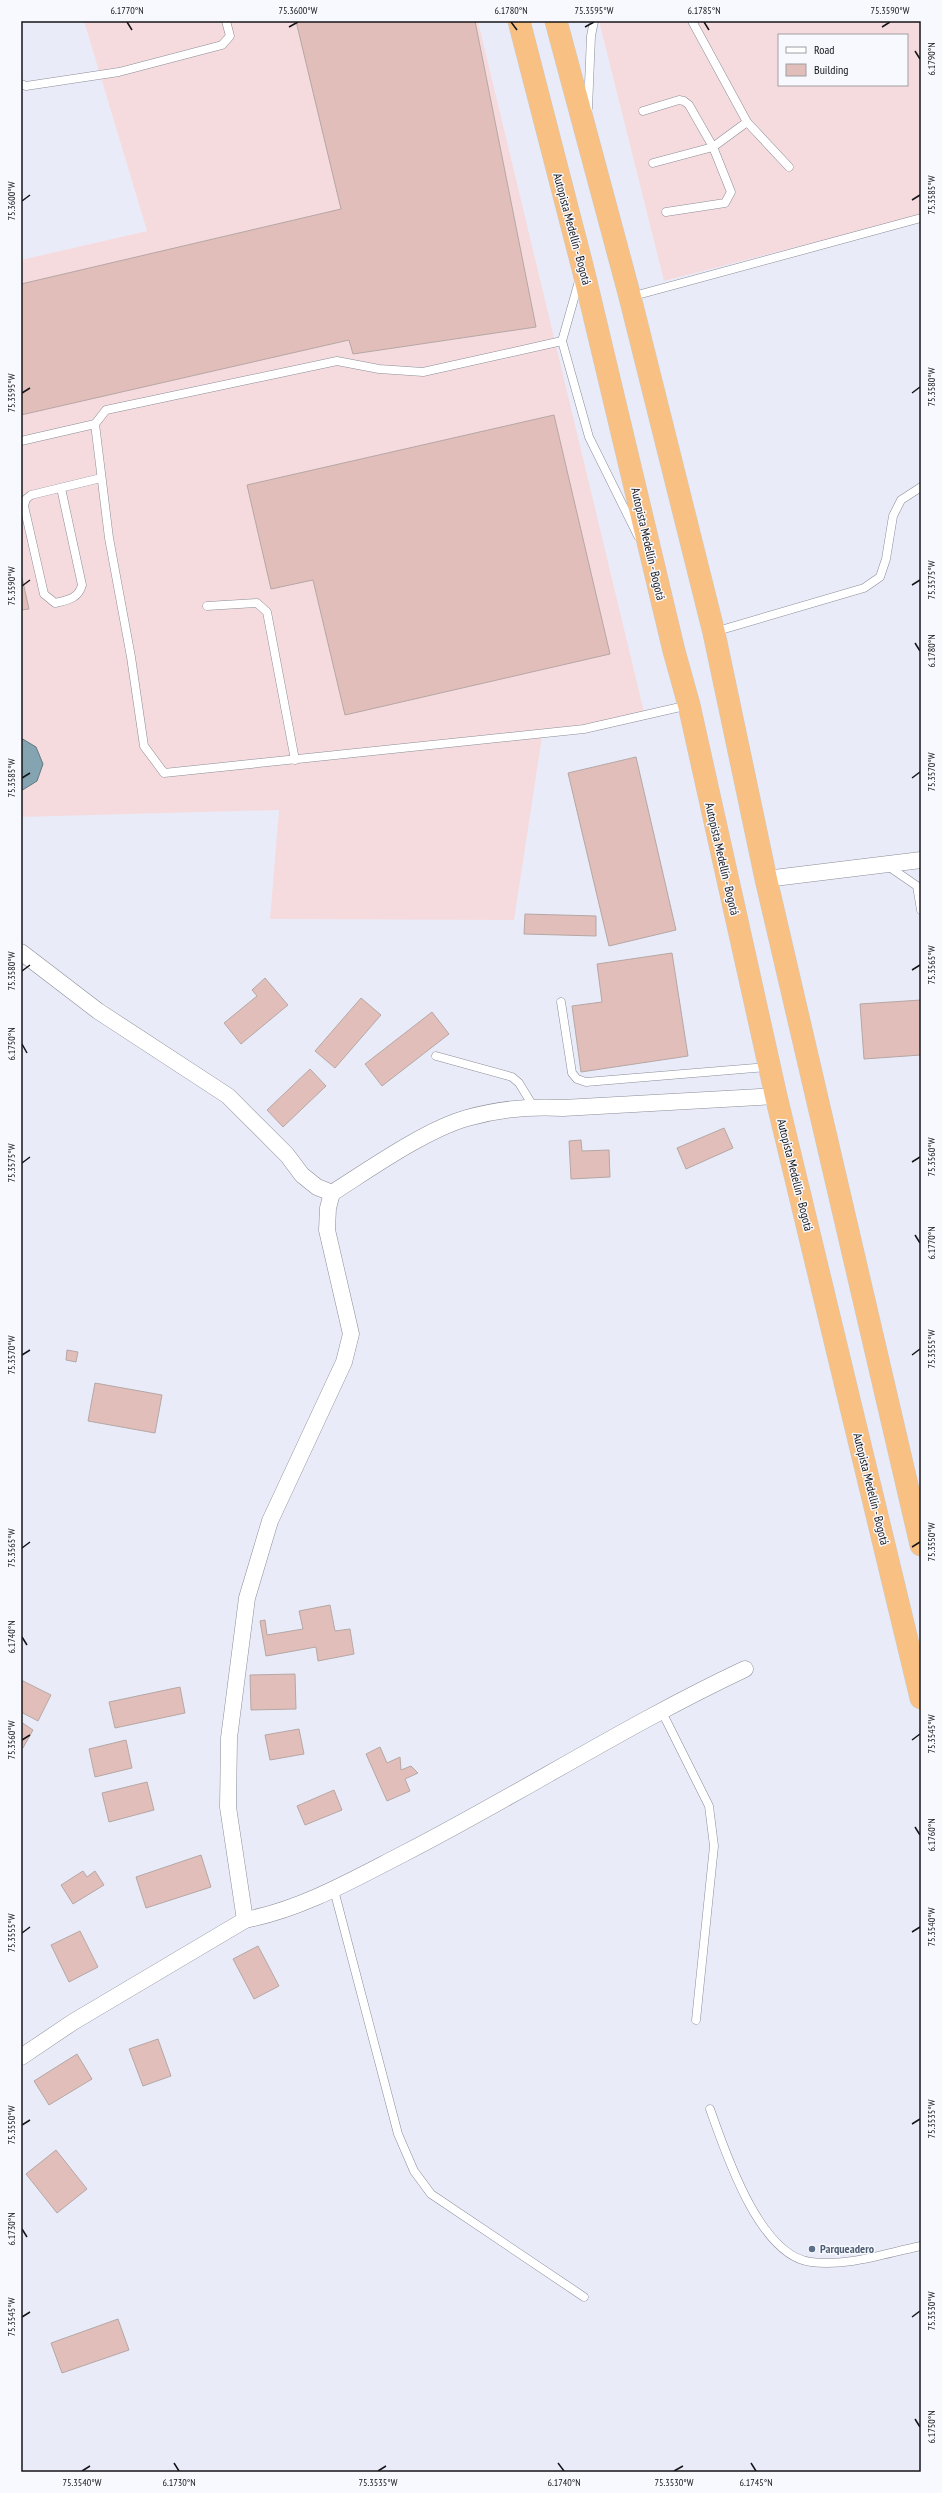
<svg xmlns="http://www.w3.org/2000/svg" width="942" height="2493" font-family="'PT Sans Narrow',sans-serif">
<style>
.industrial{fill:#f6dbde;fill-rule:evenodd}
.water{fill:#83a4b0;stroke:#627983}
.building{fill:#e1beba;stroke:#b5a7a5}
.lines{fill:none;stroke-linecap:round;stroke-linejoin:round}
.service-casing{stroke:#8a8d98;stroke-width:9}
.minor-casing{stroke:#8a8d98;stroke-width:17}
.trunk-casing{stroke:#cbcccc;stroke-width:23}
.service{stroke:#fff;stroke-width:8}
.minor{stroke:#fff;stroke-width:16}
.trunk{stroke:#f8c082;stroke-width:22}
.ticks{fill:none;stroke:#141519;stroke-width:1.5}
.service-dot{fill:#5c6f8a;stroke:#f8f9fe;stroke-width:1.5}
.labels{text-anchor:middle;stroke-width:3;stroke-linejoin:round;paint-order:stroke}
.street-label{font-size:12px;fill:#141519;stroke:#f8f9fe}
.service-label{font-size:12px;font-weight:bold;fill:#4e5e75;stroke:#f8f9fe;text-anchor:start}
.neatline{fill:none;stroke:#141519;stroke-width:1.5}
.ticks-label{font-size:10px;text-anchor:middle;fill:#141519}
</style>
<rect width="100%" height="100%" fill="#e9ecf8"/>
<g class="industrial">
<path d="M 84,21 L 478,21 L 644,712 L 542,737 L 514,920 L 270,919 L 279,810 L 21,817 L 21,260 L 147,231 Z"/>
<path d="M 599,21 L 921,21 L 921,215 L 664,281 ZM 779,35 L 907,35 L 907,85 L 779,85 Z"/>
</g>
<path class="water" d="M 21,738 L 36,747 L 43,764 L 37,781 L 21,791 Z"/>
<g class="building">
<path d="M 296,21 L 475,21 L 536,327 L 353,354 L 349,340 L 21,415 L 21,284 L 341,209 Z"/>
<path d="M 554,415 L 610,654 L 345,715 L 313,580 L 271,589 L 247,485 Z"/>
<path d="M 21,573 L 29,609 L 21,610 Z"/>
<path d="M 636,757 L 676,930 L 609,946 L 568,773 Z"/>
<path d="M 525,914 L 596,916 L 596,936 L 524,934 Z"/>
<path d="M 672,953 L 688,1056 L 581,1072 L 572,1006 L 602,1002 L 597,964 Z"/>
<path d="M 265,978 L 288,1005 L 241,1044 L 224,1023 L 257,996 L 252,990 Z"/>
<path d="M 361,998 L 381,1015 L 335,1068 L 315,1051 Z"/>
<path d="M 921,1000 L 921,1055 L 864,1059 L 860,1004 Z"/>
<path d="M 432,1012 L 449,1034 L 382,1086 L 365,1064 Z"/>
<path d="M 310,1069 L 326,1086 L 283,1127 L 267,1110 Z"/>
<path d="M 724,1128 L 733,1148 L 686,1169 L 677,1148 Z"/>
<path d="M 581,1140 L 582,1151 L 609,1150 L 610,1177 L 571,1179 L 569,1141 Z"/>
<path d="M 67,1350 L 78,1352 L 76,1362 L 66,1360 Z"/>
<path d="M 95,1383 L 162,1395 L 155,1433 L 88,1421 Z"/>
<path d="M 330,1605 L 335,1631 L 350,1629 L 354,1654 L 318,1661 L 316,1647 L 266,1656 L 260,1621 L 265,1620 L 267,1635 L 303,1629 L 299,1611 Z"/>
<path d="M 295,1674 L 296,1709 L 251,1710 L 250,1675 Z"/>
<path d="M 21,1680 L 51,1695 L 38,1721 L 21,1712 Z"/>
<path d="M 180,1687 L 185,1713 L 115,1728 L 109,1702 Z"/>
<path d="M 21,1722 L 33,1730 L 23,1748 L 21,1747 Z"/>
<path d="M 299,1729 L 304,1754 L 270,1760 L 265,1735 Z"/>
<path d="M 126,1740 L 132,1768 L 95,1777 L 89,1749 Z"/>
<path d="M 380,1747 L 387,1763 L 400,1757 L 401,1770 L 411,1766 L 418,1773 L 405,1779 L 410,1791 L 387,1801 L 366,1754 Z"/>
<path d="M 147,1782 L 154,1810 L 109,1822 L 102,1793 Z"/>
<path d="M 334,1790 L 342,1810 L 305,1825 L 297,1806 Z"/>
<path d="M 201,1855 L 211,1887 L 146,1908 L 136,1877 Z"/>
<path d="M 83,1871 L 87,1877 L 95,1871 L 104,1885 L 73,1904 L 61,1885 Z"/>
<path d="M 80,1931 L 98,1967 L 69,1982 L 51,1945 Z"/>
<path d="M 258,1946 L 279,1986 L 254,1999 L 233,1959 Z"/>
<path d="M 158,2039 L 171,2076 L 143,2086 L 129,2049 Z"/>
<path d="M 77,2054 L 92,2079 L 49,2105 L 34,2081 Z"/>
<path d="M 56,2150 L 87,2189 L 57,2213 L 26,2174 Z"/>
<path d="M 118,2319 L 129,2350 L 62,2373 L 51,2343 Z"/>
</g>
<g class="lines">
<defs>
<g id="service">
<path d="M 692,21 L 747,122 L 789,167"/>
<path d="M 21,84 L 26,86 L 119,72 L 222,45 L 230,36 L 226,21"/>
<path d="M 588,108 L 591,36 L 594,21"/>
<path d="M 643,111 L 679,100 L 684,101 L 689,105 L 713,147 L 731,192 L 725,203 L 666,212"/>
<path d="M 653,163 L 713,147 L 747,122"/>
<path d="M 579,281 L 562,341 L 589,437 L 638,536"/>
<path d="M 630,297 L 921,218"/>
<path d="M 562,341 L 423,372 L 379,369 L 337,361 L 106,410 L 95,424 L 109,538 L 131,657 L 144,746 L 164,773 L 584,729 L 689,705"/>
<path d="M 21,441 L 95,424"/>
<path d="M 61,488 L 82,585 C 78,599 68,600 55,603 L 44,594 L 24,506 L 26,499 L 31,495 L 101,478"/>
<path d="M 207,606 L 257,603 L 267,612 L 295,760"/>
<path d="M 714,632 L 864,588 L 880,577 L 886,559 L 893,516 L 901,500 L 921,487"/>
<path d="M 888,866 L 917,886 L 921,910"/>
<path d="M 561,1002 L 572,1073 L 577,1079 L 586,1082 L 768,1067"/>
<path d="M 436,1056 L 512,1077 L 519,1083 L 533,1106"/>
<path d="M 661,1710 L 709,1806 L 714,1846 L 696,2020"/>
<path d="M 334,1890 L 398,2134 L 414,2171 L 431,2194 L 584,2297"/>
<path d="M 710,2109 C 725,2151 759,2256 811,2262 C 847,2267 886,2253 921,2246"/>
</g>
<g id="minor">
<path d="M 766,879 L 921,860"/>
<path d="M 21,952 L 98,1011 L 228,1096 L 287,1155 L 302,1175 L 317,1187 L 332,1193"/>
<path d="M 245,1920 C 302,1909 352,1880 403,1854 C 518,1795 628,1724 745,1669"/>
<path d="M 21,2057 L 73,2022 L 245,1920 L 228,1807 L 229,1738 L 247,1598 L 270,1521 L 344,1362 L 351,1334 L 327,1230 L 328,1208 L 332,1193 C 370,1169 425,1130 467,1118 C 499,1109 531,1106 563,1108 L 776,1096"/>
</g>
<g id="trunk">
<path d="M 519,21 L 583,269 L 674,651 L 689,705 L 776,1096 L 921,1698"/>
<path d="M 556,21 L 630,297 L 714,633 L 766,879 L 921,1545"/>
</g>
</defs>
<use href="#service" class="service-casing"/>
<use href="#minor" class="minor-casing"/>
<use href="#trunk" class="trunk-casing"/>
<use href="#service" class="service"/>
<use href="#minor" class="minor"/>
<use href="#trunk" class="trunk"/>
</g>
<path class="ticks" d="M 127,22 L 132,30M 511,22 L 517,30M 704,22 L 709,30M 289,27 L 298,22M 585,27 L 594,22M 882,27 L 890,22M 915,51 L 920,59M 912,200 L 920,195M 22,201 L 30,195M 22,393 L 30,388M 912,393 L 920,387M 912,585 L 920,580M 22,586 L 30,580M 915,643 L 920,651M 22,778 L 30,773M 912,778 L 920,772M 912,970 L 920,965M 22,971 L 30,965M 22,1044 L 27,1053M 912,1162 L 920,1157M 22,1163 L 30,1157M 915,1235 L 920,1243M 22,1355 L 30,1350M 912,1355 L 920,1349M 912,1547 L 920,1542M 22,1548 L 30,1542M 22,1637 L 27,1645M 22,1740 L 30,1735M 912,1740 L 920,1734M 915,1827 L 920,1835M 912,1932 L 920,1927M 22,1933 L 30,1927M 912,2124 L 920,2119M 22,2125 L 30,2120M 22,2229 L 27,2237M 22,2317 L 30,2312M 912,2317 L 920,2311M 915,2419 L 920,2427M 174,2463 L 179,2471M 558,2463 L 564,2471M 751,2463 L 756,2471M 82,2471 L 90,2466M 378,2471 L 386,2466M 674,2471 L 683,2466"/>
<circle class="service-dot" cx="812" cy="2249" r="4"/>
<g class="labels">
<g class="street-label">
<text transform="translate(572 229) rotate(75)" y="4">Autopista Medellín - Bogotá</text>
<text transform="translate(648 544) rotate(77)" y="4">Autopista Medellín - Bogotá</text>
<text transform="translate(722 859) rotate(77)" y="4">Autopista Medellín - Bogotá</text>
<text transform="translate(795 1175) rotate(76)" y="4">Autopista Medellín - Bogotá</text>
<text transform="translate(871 1489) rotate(76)" y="4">Autopista Medellín - Bogotá</text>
</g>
<g class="service-label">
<text x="820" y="2253">Parqueadero</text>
</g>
</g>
<rect width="942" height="2493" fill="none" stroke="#f8f9fe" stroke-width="44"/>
<rect x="778" y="34" width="130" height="52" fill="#f8f9fe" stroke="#9d9ea2"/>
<rect x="786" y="47" width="20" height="6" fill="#ffffff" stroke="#9d9ea2"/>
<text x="814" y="54" font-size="12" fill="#141519">Road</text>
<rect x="786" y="64" width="20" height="12" fill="#e1beba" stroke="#9d9ea2"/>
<text x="814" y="74" font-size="12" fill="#141519">Building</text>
<rect x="22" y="22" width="898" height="2449" class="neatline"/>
<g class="ticks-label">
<text x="127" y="14">6.1770°N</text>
<text x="298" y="14">75.3600°W</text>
<text x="511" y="14">6.1780°N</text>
<text x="594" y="14">75.3595°W</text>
<text x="704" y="14">6.1785°N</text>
<text x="890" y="14">75.3590°W</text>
<text transform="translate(931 59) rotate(-90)" y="4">6.1790°N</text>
<text transform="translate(931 195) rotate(-90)" y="4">75.3585°W</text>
<text transform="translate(11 201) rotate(-90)" y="4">75.3600°W</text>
<text transform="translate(931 387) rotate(-90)" y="4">75.3580°W</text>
<text transform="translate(11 393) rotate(-90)" y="4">75.3595°W</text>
<text transform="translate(931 580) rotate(-90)" y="4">75.3575°W</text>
<text transform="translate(11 586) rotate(-90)" y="4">75.3590°W</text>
<text transform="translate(931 651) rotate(-90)" y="4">6.1780°N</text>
<text transform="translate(931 772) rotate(-90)" y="4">75.3570°W</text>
<text transform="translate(11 778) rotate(-90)" y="4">75.3585°W</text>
<text transform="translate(931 965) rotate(-90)" y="4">75.3565°W</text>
<text transform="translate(11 971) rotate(-90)" y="4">75.3580°W</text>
<text transform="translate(11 1044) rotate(-90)" y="4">6.1750°N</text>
<text transform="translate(931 1157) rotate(-90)" y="4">75.3560°W</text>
<text transform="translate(11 1163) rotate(-90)" y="4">75.3575°W</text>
<text transform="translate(931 1243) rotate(-90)" y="4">6.1770°N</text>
<text transform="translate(931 1349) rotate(-90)" y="4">75.3555°W</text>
<text transform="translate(11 1355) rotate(-90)" y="4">75.3570°W</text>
<text transform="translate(931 1542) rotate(-90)" y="4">75.3550°W</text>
<text transform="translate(11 1548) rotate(-90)" y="4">75.3565°W</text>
<text transform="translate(11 1637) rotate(-90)" y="4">6.1740°N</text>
<text transform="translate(931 1734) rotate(-90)" y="4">75.3545°W</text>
<text transform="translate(11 1740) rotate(-90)" y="4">75.3560°W</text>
<text transform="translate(931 1835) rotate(-90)" y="4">6.1760°N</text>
<text transform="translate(931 1927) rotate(-90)" y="4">75.3540°W</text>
<text transform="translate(11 1933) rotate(-90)" y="4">75.3555°W</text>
<text transform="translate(931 2119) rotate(-90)" y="4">75.3535°W</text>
<text transform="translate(11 2125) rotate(-90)" y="4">75.3550°W</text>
<text transform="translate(11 2229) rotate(-90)" y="4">6.1730°N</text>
<text transform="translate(931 2311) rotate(-90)" y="4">75.3530°W</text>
<text transform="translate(11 2317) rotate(-90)" y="4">75.3545°W</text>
<text transform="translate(931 2427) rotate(-90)" y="4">6.1750°N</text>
<text x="82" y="2486">75.3540°W</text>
<text x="179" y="2486">6.1730°N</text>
<text x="378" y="2486">75.3535°W</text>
<text x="564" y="2486">6.1740°N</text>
<text x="674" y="2486">75.3530°W</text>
<text x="756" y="2486">6.1745°N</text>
</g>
</svg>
